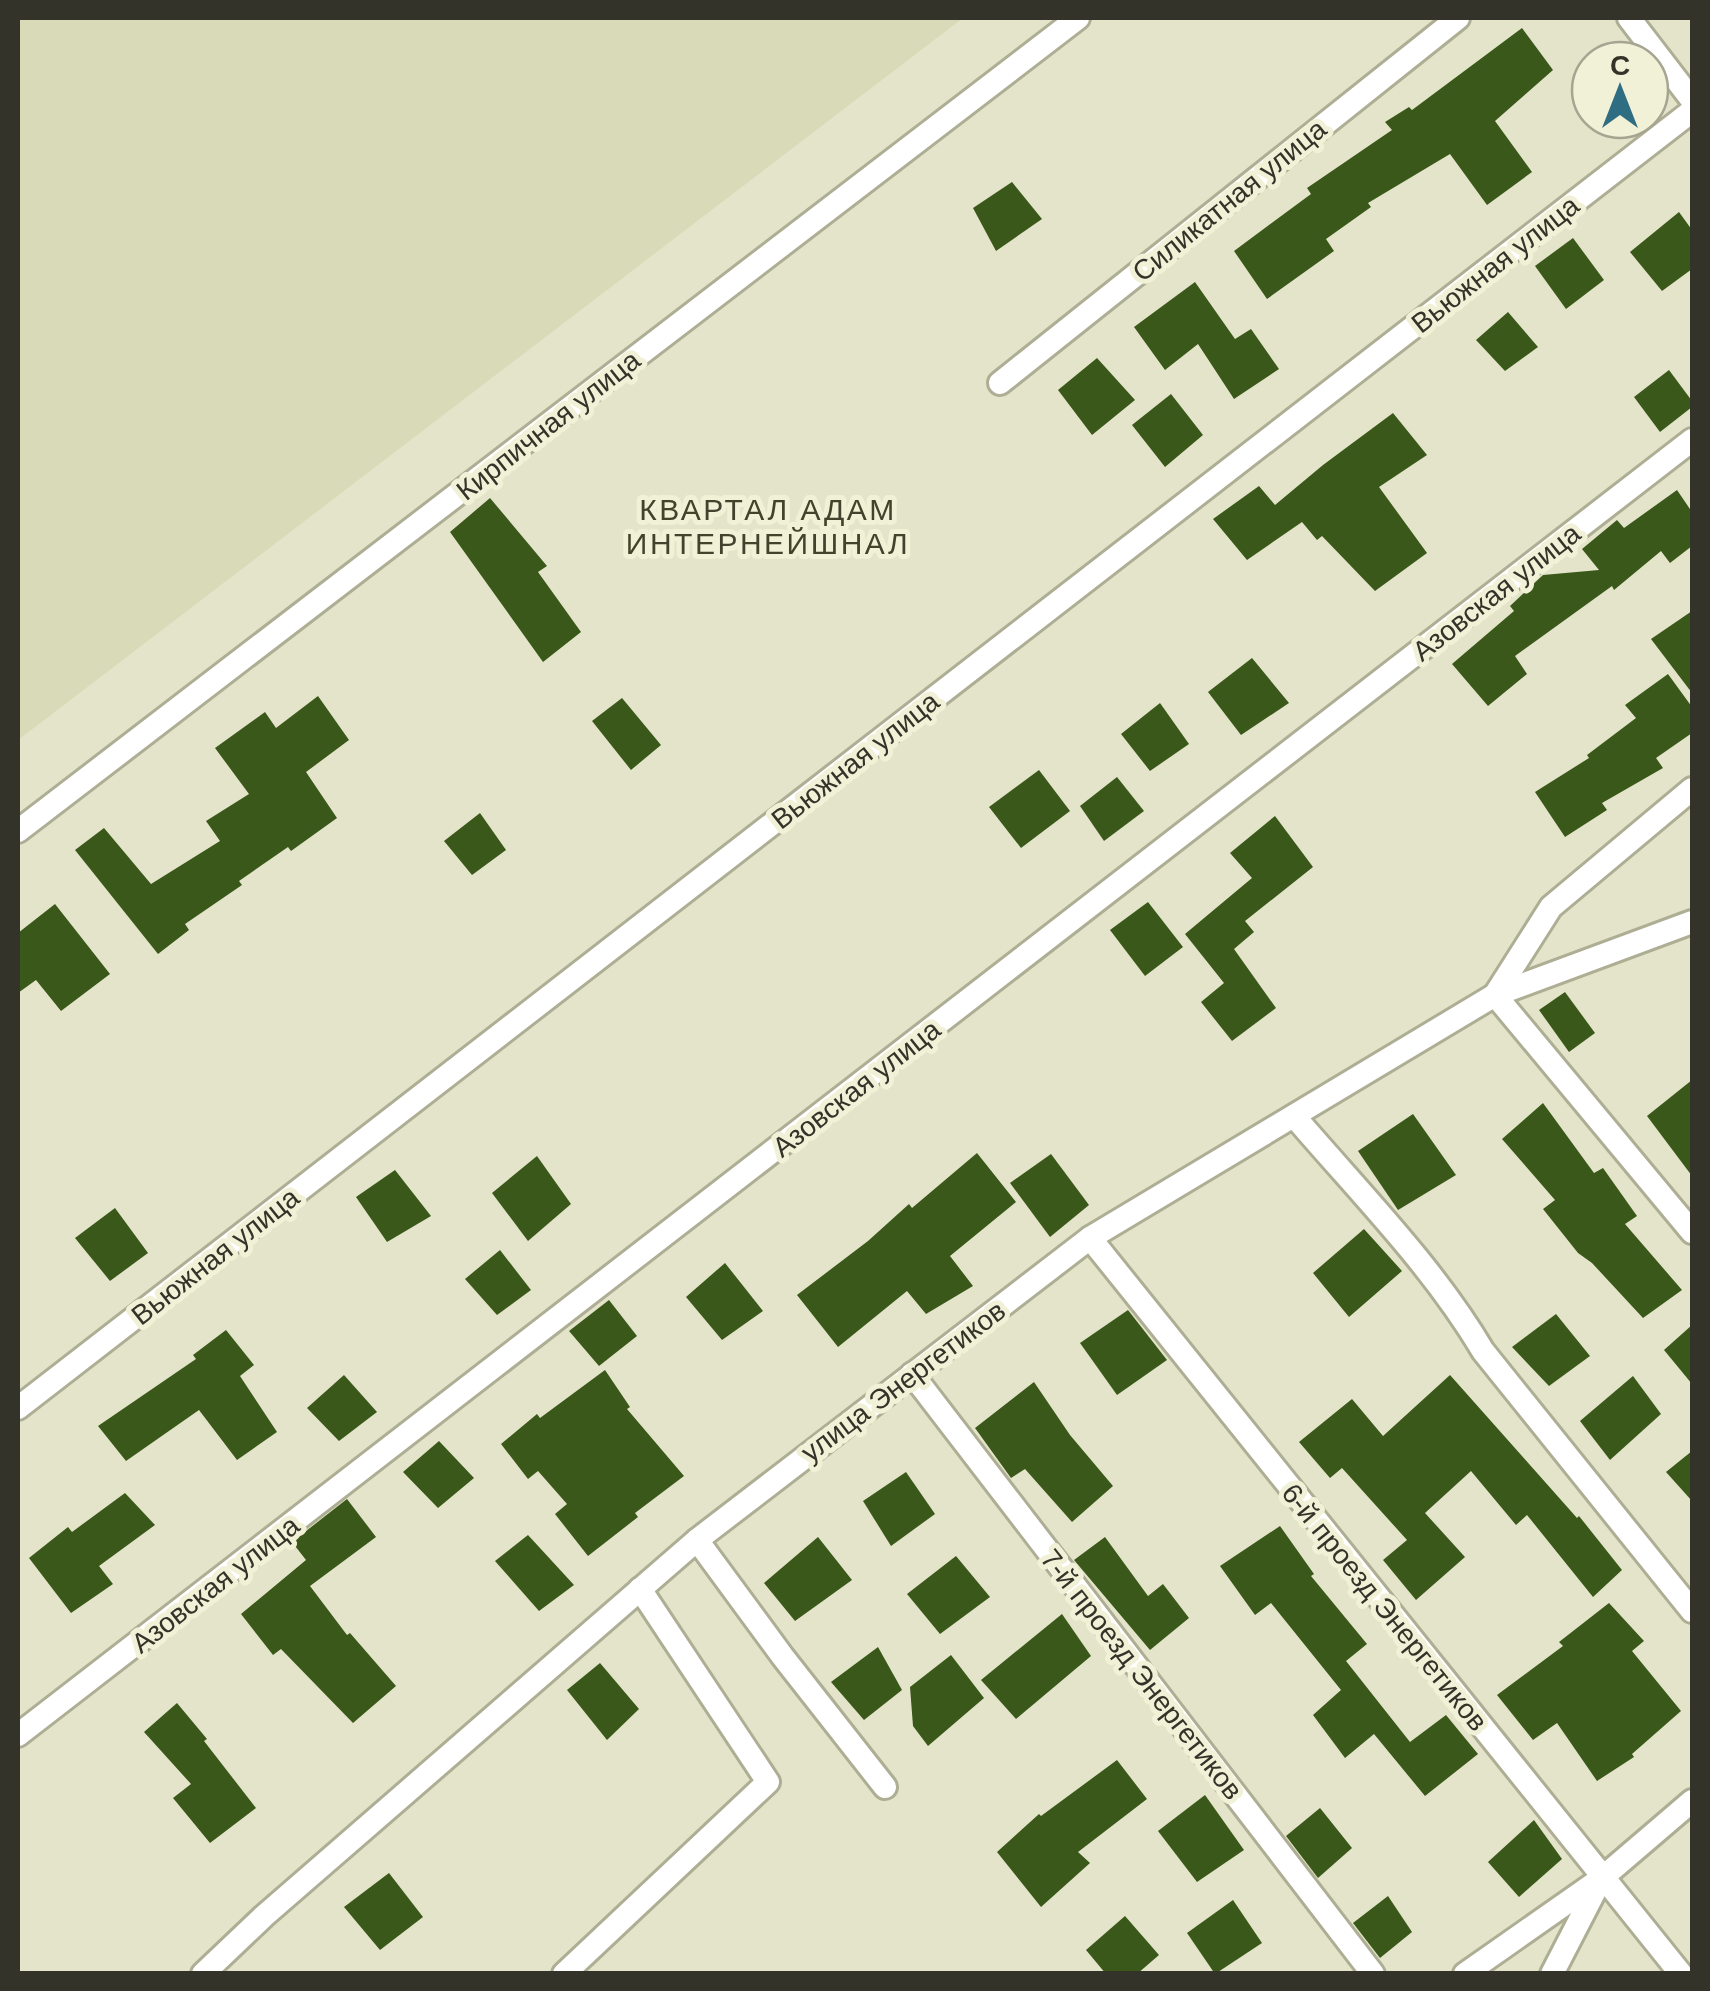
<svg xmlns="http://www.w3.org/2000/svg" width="1710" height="1991" font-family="Arial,sans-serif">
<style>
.built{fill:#d9dab8}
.building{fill:#3a5819}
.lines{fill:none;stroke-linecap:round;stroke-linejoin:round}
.street-casing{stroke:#aeae95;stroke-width:28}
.street{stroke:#fff;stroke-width:22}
.labels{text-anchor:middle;stroke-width:10;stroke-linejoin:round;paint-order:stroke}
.street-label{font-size:28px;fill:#333329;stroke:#f1f1d7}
.neighbourhood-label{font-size:30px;letter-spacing:2.5px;fill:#43432d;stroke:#f1f1d7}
</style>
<rect width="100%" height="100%" fill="#e4e4ca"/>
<path class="built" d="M 18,18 L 963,18 L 18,740 Z"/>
<g class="building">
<path d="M 1522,28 L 1553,70 L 1495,121 L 1532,172 L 1487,205 L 1450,154 L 1368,203 L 1371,207 L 1326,239 L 1334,251 L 1267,299 L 1234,251 L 1311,194 L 1307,188 L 1392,130 L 1385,122 L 1409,107 L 1412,110 Z"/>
<path d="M 1012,182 L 1042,219 L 996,251 L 973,208 Z"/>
<path d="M 1679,212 L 1692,230 L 1692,269 L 1662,291 L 1630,252 Z"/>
<path d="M 1573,238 L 1604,280 L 1566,309 L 1535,266 Z"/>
<path d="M 1195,282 L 1235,339 L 1251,329 L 1279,369 L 1234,399 L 1198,344 L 1165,370 L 1134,327 Z"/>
<path d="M 1508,312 L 1538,347 L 1505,371 L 1476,340 Z"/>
<path d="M 1097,358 L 1135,400 L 1092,435 L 1058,390 Z"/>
<path d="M 1669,370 L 1692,401 L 1692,407 L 1660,432 L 1634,397 Z"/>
<path d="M 1171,394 L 1203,435 L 1165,467 L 1132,425 Z"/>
<path d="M 1393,413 L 1427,455 L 1379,487 L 1427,553 L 1375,591 L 1322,536 L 1317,540 L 1302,522 L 1247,560 L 1213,519 L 1259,486 L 1275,505 L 1323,465 Z"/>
<path d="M 1677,490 L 1692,512 L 1692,546 L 1670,563 L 1661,551 L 1614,590 L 1612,586 L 1515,656 L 1527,674 L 1488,706 L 1452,664 L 1514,611 L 1510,606 L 1543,575 L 1599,570 L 1582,549 L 1617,520 L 1624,528 Z"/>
<path d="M 490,498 L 547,566 L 538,572 L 581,632 L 543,662 L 450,532 Z"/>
<path d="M 1692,611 L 1692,693 L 1651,639 Z"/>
<path d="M 1252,658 L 1289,703 L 1241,735 L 1208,692 Z"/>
<path d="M 1668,674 L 1692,707 L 1692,733 L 1656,758 L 1663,768 L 1602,803 L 1607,810 L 1565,837 L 1535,792 L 1589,758 L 1587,755 L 1636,718 L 1625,705 Z"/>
<path d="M 318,696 L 349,740 L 306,772 L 337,818 L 291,851 L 288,847 L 239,881 L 242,885 L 185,924 L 189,930 L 158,954 L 75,850 L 104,828 L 151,884 L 220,841 L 206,821 L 249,794 L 215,748 L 265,712 L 276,728 Z"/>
<path d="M 622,698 L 661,745 L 631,770 L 592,721 Z"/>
<path d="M 1160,703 L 1189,744 L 1150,771 L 1121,734 Z"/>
<path d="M 1039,770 L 1070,811 L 1021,848 L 989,807 Z"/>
<path d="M 1117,777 L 1144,811 L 1104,841 L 1080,806 Z"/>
<path d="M 480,813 L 506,850 L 472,875 L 444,841 Z"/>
<path d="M 1275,816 L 1313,867 L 1245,921 L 1254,932 L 1234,949 L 1276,1008 L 1232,1041 L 1201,1002 L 1224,983 L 1185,934 L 1252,878 L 1230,853 Z"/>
<path d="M 1148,902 L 1183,947 L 1145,976 L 1110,930 Z"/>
<path d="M 55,904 L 110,974 L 61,1011 L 36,980 L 18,993 L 18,933 Z"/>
<path d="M 1565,992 L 1595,1033 L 1569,1052 L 1539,1010 Z"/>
<path d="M 1692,1080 L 1692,1176 L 1647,1116 Z"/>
<path d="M 1543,1103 L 1594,1173 L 1603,1168 L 1637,1216 L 1625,1224 L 1682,1290 L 1643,1318 L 1592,1263 L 1578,1253 L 1543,1209 L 1555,1200 L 1502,1139 Z"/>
<path d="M 1413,1114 L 1456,1175 L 1398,1210 L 1358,1151 Z"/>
<path d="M 977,1153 L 1016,1202 L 950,1256 L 973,1286 L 926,1314 L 907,1291 L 838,1347 L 797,1295 L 868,1241 L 909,1204 L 912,1208 Z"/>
<path d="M 1051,1154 L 1089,1205 L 1050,1237 L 1010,1183 Z"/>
<path d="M 537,1156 L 571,1204 L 528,1241 L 492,1193 Z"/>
<path d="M 395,1170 L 431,1216 L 387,1242 L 356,1197 Z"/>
<path d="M 115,1208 L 148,1253 L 110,1281 L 75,1238 Z"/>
<path d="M 1364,1229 L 1402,1271 L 1349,1317 L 1313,1273 Z"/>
<path d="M 500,1250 L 531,1290 L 497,1315 L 465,1279 Z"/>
<path d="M 725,1263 L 763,1311 L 722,1340 L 686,1297 Z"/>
<path d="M 609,1300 L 637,1336 L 599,1366 L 569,1331 Z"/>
<path d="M 1128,1310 L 1167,1360 L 1117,1395 L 1080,1343 Z"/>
<path d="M 1556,1314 L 1590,1356 L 1549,1386 L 1512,1347 Z"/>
<path d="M 1692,1325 L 1692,1384 L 1664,1350 Z"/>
<path d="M 226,1330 L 254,1365 L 240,1376 L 277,1432 L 237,1460 L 199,1410 L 126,1461 L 98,1426 L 196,1359 L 193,1355 Z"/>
<path d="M 605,1370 L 630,1407 L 627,1409 L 684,1476 L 635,1513 L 638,1517 L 588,1556 L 555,1514 L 567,1504 L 538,1471 L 528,1479 L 501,1444 L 537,1414 L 540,1418 Z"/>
<path d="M 344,1375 L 377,1412 L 339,1441 L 307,1408 Z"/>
<path d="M 1450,1375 L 1577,1518 L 1579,1516 L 1622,1570 L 1593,1597 L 1527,1515 L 1516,1525 L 1471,1471 L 1425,1513 L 1465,1557 L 1416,1600 L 1383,1560 L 1407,1540 L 1342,1468 L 1330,1478 L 1299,1442 L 1352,1399 L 1383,1436 Z"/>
<path d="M 1633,1376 L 1661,1414 L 1610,1460 L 1580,1421 Z"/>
<path d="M 1034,1382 L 1070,1435 L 1113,1486 L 1072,1522 L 1025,1469 L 1011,1478 L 975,1428 Z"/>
<path d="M 439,1441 L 474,1478 L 438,1508 L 403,1472 Z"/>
<path d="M 1692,1451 L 1692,1501 L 1666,1472 Z"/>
<path d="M 906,1472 L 935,1514 L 891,1546 L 863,1501 Z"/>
<path d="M 125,1493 L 155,1525 L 99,1566 L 113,1584 L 71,1613 L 29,1558 L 68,1527 L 72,1532 Z"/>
<path d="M 347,1499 L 376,1537 L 310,1586 L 347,1635 L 350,1633 L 396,1686 L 353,1723 L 281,1649 L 273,1655 L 241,1614 L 306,1560 L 292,1542 Z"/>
<path d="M 1280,1526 L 1314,1574 L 1311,1576 L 1367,1644 L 1346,1661 L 1410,1742 L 1446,1715 L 1478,1754 L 1425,1796 L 1374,1734 L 1345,1758 L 1313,1715 L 1341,1690 L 1271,1603 L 1255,1615 L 1220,1566 Z"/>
<path d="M 528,1535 L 574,1585 L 539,1611 L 495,1561 Z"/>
<path d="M 818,1537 L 852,1580 L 795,1621 L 764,1583 Z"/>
<path d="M 1105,1537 L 1148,1596 L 1163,1584 L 1189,1618 L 1150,1650 L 1074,1560 Z"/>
<path d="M 956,1556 L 990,1597 L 940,1634 L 907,1594 Z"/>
<path d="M 1609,1603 L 1644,1641 L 1632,1651 L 1681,1711 L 1632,1754 L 1634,1757 L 1597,1781 L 1557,1723 L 1533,1740 L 1497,1695 L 1563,1646 L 1559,1642 Z"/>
<path d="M 1062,1614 L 1091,1656 L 1016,1719 L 981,1680 Z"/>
<path d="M 878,1647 L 902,1690 L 864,1720 L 831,1682 Z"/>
<path d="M 951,1655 L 984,1698 L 928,1746 L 913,1726 L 910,1687 Z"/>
<path d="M 600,1663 L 639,1709 L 607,1740 L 567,1690 Z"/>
<path d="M 177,1703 L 207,1739 L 204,1741 L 256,1808 L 210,1843 L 173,1798 L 191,1784 L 144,1732 Z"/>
<path d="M 1117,1760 L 1147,1799 L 1078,1852 L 1090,1863 L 1041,1907 L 997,1852 L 1039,1814 L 1041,1816 Z"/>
<path d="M 1205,1795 L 1244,1850 L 1197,1882 L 1158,1831 Z"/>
<path d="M 1320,1808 L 1352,1848 L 1318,1878 L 1286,1836 Z"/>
<path d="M 1534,1820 L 1562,1859 L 1519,1897 L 1488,1862 Z"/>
<path d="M 389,1873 L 423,1917 L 380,1950 L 344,1907 Z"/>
<path d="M 1388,1896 L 1412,1932 L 1380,1958 L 1353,1923 Z"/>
<path d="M 1233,1900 L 1262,1943 L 1215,1974 L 1187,1933 Z"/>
<path d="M 1125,1916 L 1159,1955 L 1137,1974 L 1106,1974 L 1086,1950 Z"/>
</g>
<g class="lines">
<defs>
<g id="street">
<path d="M 1629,18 L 1692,100"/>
<path d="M 1000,383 L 1458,18"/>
<path d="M 1692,789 L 1551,907 L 1495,995 L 1692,1232"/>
<path d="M 18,831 L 1078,18"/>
<path d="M 1294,1116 C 1359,1192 1432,1265 1483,1351 L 1692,1611"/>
<path d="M 1090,1238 L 1681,1974"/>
<path d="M 912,1374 L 1373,1974"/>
<path d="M 18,1408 L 1692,111"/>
<path d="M 697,1540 L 783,1657 L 885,1787"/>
<path d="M 18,1735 L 1692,440"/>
<path d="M 203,1974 L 264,1916 L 697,1540 L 1090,1238 L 1495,995 L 1692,922"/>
<path d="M 564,1974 L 768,1782 L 640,1589"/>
<path d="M 1465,1974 L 1602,1878 L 1692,1801"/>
<path d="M 1552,1974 L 1599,1883"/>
</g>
</defs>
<use href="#street" class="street-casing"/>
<use href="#street" class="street"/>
</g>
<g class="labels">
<g class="street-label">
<text transform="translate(1229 200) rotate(-39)" y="10">Силикатная улица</text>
<text transform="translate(1495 264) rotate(-38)" y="10">Вьюжная улица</text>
<text transform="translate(548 425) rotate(-38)" y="10">Кирпичная улица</text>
<text transform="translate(1496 592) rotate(-38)" y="10">Азовская улица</text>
<text transform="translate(855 760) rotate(-38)" y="10">Вьюжная улица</text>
<text transform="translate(856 1088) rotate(-38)" y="10">Азовская улица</text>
<text transform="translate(215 1256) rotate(-38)" y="10">Вьюжная улица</text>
<text transform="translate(903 1381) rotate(-37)" y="10">улица Энергетиков</text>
<text transform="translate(215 1584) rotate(-38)" y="10">Азовская улица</text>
<text transform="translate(1385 1607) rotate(51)" y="10">6-й проезд Энергетиков</text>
<text transform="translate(1142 1674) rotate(52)" y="10">7-й проезд Энергетиков</text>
</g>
<g class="neighbourhood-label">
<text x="768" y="520">КВАРТАЛ АДАМ<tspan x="768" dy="34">ИНТЕРНЕЙШНАЛ</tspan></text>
</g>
</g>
<rect width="1710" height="1991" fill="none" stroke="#333329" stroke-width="40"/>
<g transform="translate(1620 90)"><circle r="48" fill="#f1f1d7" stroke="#a5a591" stroke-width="2.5"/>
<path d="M0-8L18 38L0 25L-18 38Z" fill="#2f6d83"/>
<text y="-15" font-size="28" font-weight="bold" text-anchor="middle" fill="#333329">С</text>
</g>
</svg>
